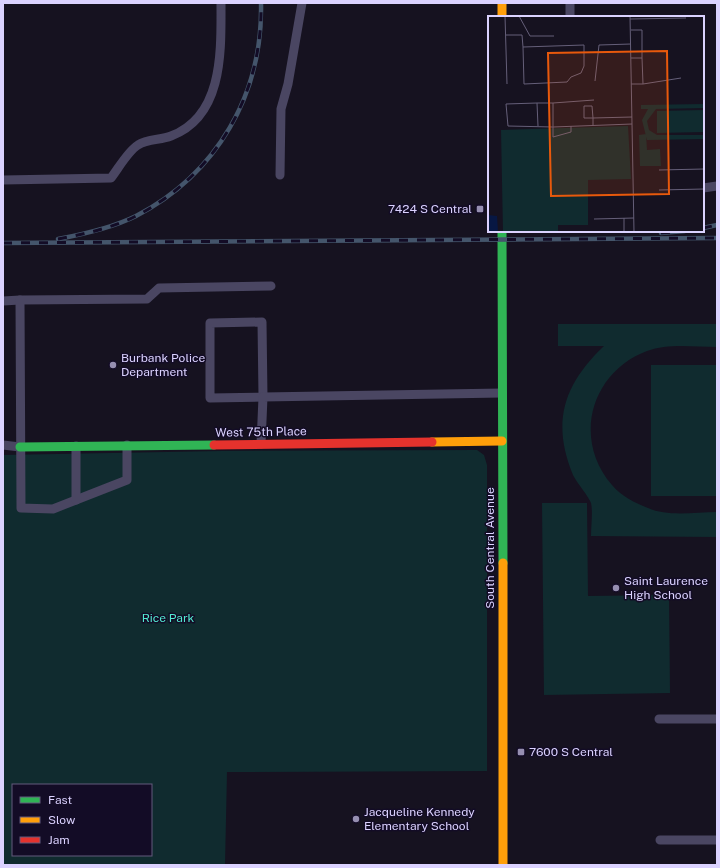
<svg xmlns="http://www.w3.org/2000/svg" width="720" height="868" font-family="'Public Sans',sans-serif">
<style>
.park{fill:#102b2f;fill-rule:evenodd}
.lines{fill:none;stroke-linecap:round;stroke-linejoin:round}
.lane{stroke:#4a4662;stroke-width:9}
.fast{stroke:#30b455;stroke-width:9}
.slow{stroke:#ff9f0a;stroke-width:9}
.jam{stroke:#e5322d;stroke-width:9}
.rail-casing{stroke:#44556b;stroke-width:4.5}
.rail{stroke:#130c26;stroke-width:3;stroke-dasharray:9;stroke-linecap:butt}
.poi-dot{fill:#968fb1;stroke:#130c26;stroke-width:1.5}
.labels{text-anchor:middle;stroke-width:3;stroke-linejoin:round;paint-order:stroke}
.poi-label{font-size:12px;fill:#dbd2ff;stroke:#130c26;text-anchor:start}
.street-label{font-size:12px;fill:#dbd2ff;stroke:#130c26}
.park-label{font-size:12px;fill:#52ebd2;stroke:#130c26}
.inset-road{fill:none;stroke:#655f79;stroke-width:1}
.view{fill:#e8590c;fill-opacity:0.15;stroke:#e8590c;stroke-width:2}
.inset-edge{fill:none;stroke:#dbd2ff;stroke-width:2}
</style>
<rect width="100%" height="100%" fill="#161220"/>
<g class="park">
<path d="M 558,324 L 717,324 L 717,347 C 695,347 668,343 647,351 C 591,372 572,439 612,485 C 621,496 635,503 648,508 C 668,517 695,512 717,512 L 717,537 L 591,536 C 591,526 593,512 591,503 C 589,497 577,483 573,475 C 551,422 564,384 604,346 L 558,346 Z"/>
<rect x="651" y="365" width="66" height="131"/>
<path d="M 477,450 L 484,455 L 487,465 L 487,771 L 227,772 L 225,865 L 3,865 L 3,455 L 221,451 ZM 13,785 L 151,785 L 151,855 L 13,855 Z"/>
<path d="M 542,503 L 587,503 L 588,596 L 669,595 L 670,693 L 544,695 Z"/>
</g>
<g class="lines">
<g class="lane">
<path d="M 570,3 L 570,17"/>
<path d="M 280,175 L 281,109 L 288,84 L 302,3"/>
<path d="M 3,180 L 111,178 C 118,169 128,151 138,145 C 147,139 161,140 171,136 C 224,116 221,50 221,3"/>
<path d="M 703,188 L 717,186"/>
<path d="M 3,301 L 20,300"/>
<path d="M 262,322 L 263,397 L 210,398 L 210,323 Z"/>
<path d="M 261,444 L 263,397 L 502,393"/>
<path d="M 3,445 L 20,447"/>
<path d="M 127,445 L 127,480 L 53,509 L 21,508 L 20,300 L 147,299 L 159,288 L 271,286"/>
<path d="M 76,446 L 76,500"/>
<path d="M 659,719 L 717,719"/>
<path d="M 660,840 L 717,840"/>
</g>
<g class="fast">
<path d="M 502,231 L 503,563"/>
<path d="M 20,447 L 214,445"/>
</g>
<g class="slow">
<path d="M 502,3 L 502,17"/>
<path d="M 432,442 L 502,441"/>
<path d="M 503,563 L 503,865"/>
</g>
<path class="jam" d="M 214,445 L 432,442"/>
<defs>
<g id="rail">
<path d="M 703,228 L 717,225"/>
<path d="M 661,233 L 685,231"/>
<path d="M 58,239 C 85,234 112,228 136,216 C 217,174 263,94 261,3"/>
<path d="M 3,243 L 717,238"/>
</g>
</defs>
<use href="#rail" class="rail-casing"/>
<use href="#rail" class="rail"/>
</g>
<g class="poi-dot">
<rect x="476" y="205" width="8" height="8" rx="2"/>
<circle cx="113" cy="365" r="4"/>
<circle cx="616" cy="588" r="4"/>
<rect x="517" y="748" width="8" height="8" rx="2"/>
<circle cx="356" cy="819" r="4"/>
</g>
<g class="labels">
<g class="poi-label">
<text x="472" y="213" text-anchor="end">7424 S Central</text>
<text x="121" y="362">Burbank Police<tspan x="121" dy="14">Department</tspan></text>
<text x="624" y="585">Saint Laurence<tspan x="624" dy="14">High School</tspan></text>
<text x="529" y="756">7600 S Central</text>
<text x="364" y="816">Jacqueline Kennedy<tspan x="364" dy="14">Elementary School</tspan></text>
</g>
<g class="street-label">
<text transform="translate(261 432) rotate(-1)" y="4">West 75th Place</text>
<text transform="translate(490 548) rotate(-90)" y="4">South Central Avenue</text>
</g>
<g class="park-label">
<text x="168" y="622">Rice Park</text>
</g>
</g>
<g transform="translate(488 16)">
<rect width="216" height="216" fill="#161220"/>
<path d="M 216,88 L 216,92 L 168,93 L 159,105 L 161,114 L 169,119 L 216,119 L 216,123 L 159,124 L 154,104 L 160,93 L 153,93 L 153,89 ZM 216,94 L 216,116 L 169,117 L 169,95 ZM 140,110 L 143,163 L 100,164 L 100,209 L 70,209 L 70,216 L 15,216 L 13,114 ZM 158,118 L 159,134 L 172,133 L 173,150 L 152,150 L 151,119 Z" fill="#102b2f"/>
<path d="M 0,199 L 9,200 L 10,216 L 0,216 Z" fill="#071743"/>
<path class="inset-road" d="M 17,0 L 19,68M 31,0 L 42,20 L 66,20M 142,0 L 146,216M 142,3 L 198,2M 143,14 L 154,14 L 154,42M 18,19 L 34,19 L 35,31 L 96,29 L 96,50 L 93,57 L 83,61 L 79,66 L 36,68 L 35,31M 143,42 L 154,42 L 155,68 L 143,68M 107,65 L 111,29 L 143,28M 155,68 L 193,62M 49,87 L 65,87M 96,90 L 104,90 L 105,102 L 96,102 ZM 50,110 L 49,87 L 18,88 L 20,110 L 65,111 L 144,108M 83,110 L 83,116 L 65,121 L 65,87 L 106,84M 105,110 L 105,102 L 144,101M 171,154 L 216,153M 171,174 L 216,173M 136,202 L 136,216M 106,203 L 146,202"/>
<path class="view" d="M 179,35 L 181,178 L 63,180 L 60,37 Z"/>
<rect width="216" height="216" class="inset-edge"/>
</g>
<rect width="720" height="868" fill="none" stroke="#dbd2ff" stroke-width="8"/>
<rect x="12" y="784" width="140" height="72" fill="#130c26" stroke="#635b7d"/>
<rect x="20" y="797" width="20" height="6" fill="#30b455" stroke="#635b7d"/>
<text x="48" y="804" font-size="12" fill="#dbd2ff">Fast</text>
<rect x="20" y="817" width="20" height="6" fill="#ff9f0a" stroke="#635b7d"/>
<text x="48" y="824" font-size="12" fill="#dbd2ff">Slow</text>
<rect x="20" y="837" width="20" height="6" fill="#e5322d" stroke="#635b7d"/>
<text x="48" y="844" font-size="12" fill="#dbd2ff">Jam</text>
</svg>
